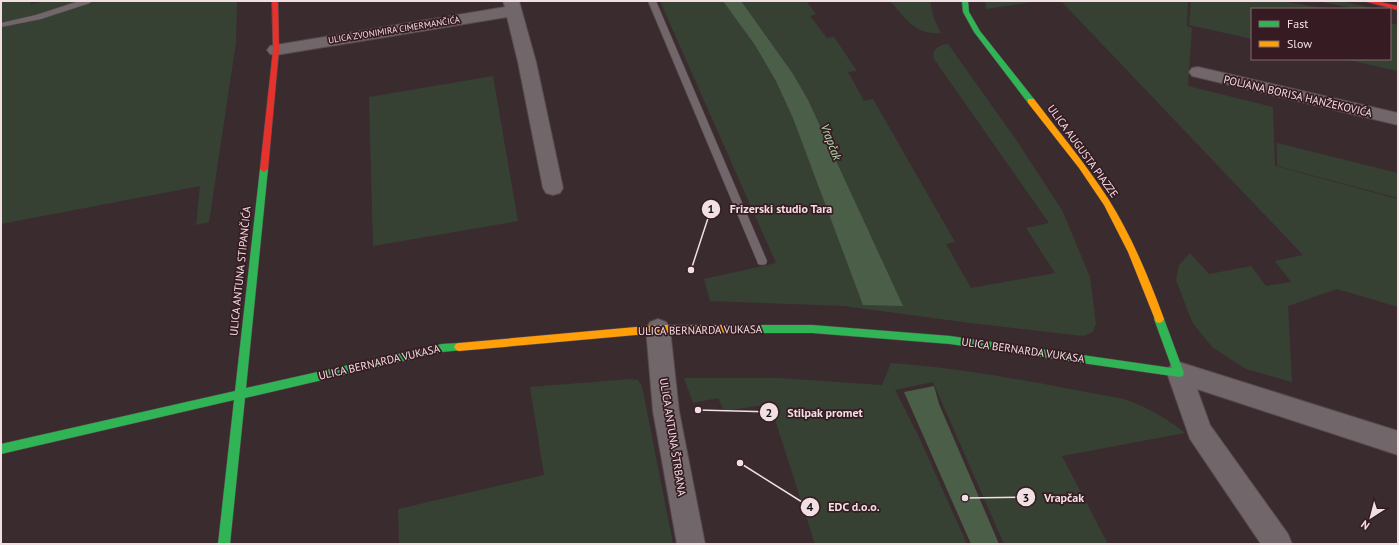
<svg xmlns="http://www.w3.org/2000/svg" width="1399" height="545" font-family="'PT Sans',sans-serif">
<style>
.green{fill:#374133}
.water{fill:#4b5f48}
.lines{fill:none;stroke-linecap:round;stroke-linejoin:round}
.lane-casing{stroke:#57494c;stroke-width:1}
.street-casing{stroke:#57494c;stroke-width:2}
.fast-casing{stroke:#57494c;stroke-width:1}
.slow-casing{stroke:#57494c;stroke-width:1}
.jam-casing{stroke:#57494c;stroke-width:1}
.lane{fill:#716669;fill-rule:evenodd}
.street{fill:#716669;fill-rule:evenodd}
.fast{fill:#30b455;fill-rule:evenodd}
.slow{fill:#ff9f0a;fill-rule:evenodd}
.jam{fill:#e5322d;fill-rule:evenodd}
.labels{text-anchor:middle;stroke-width:3.5;stroke-linejoin:round;paint-order:stroke}
.far-street-label{font-size:9px;fill:#f1dfe3;stroke:#361c22}
.street-label{font-size:11px;fill:#f1dfe3;stroke:#361c22}
.water-label{font-size:12px;font-style:italic;fill:#b8e2b2;stroke:#361c22}
.leader{fill:none;stroke:#f1dfe3;stroke-width:1.5}
.callout-dot{fill:#f1dfe3;stroke:#361c22;stroke-width:1.5}
.mark-label{font-size:12px;text-anchor:middle;font-weight:bold;fill:#111}
.callout-label{font-size:12px;text-anchor:middle;font-weight:bold;fill:#f1dfe3;stroke:#361c22;stroke-width:3.5;stroke-linejoin:round;paint-order:stroke}
</style>
<rect width="100%" height="100%" fill="#3a2b2f"/>
<g class="green">
<path d="M 1,1 L 31,1 L 31,4 L 46,1 L 237,1 L 236,42 L 209,222 L 196,225 L 200,186 L 1,224 Z"/>
<path d="M 660,1 L 806,1 L 816,14 L 810,16 L 827,38 L 834,37 L 857,71 L 848,72 L 864,101 L 873,99 L 955,242 L 946,244 L 971,288 L 1055,273 L 1026,228 L 1049,223 L 934,59 C 931,49 939,45 948,44 L 1019,144 L 1063,212 L 1090,277 L 1096,324 L 1093,332 L 1083,336 L 970,323 L 844,306 L 710,301 L 704,279 L 776,263 Z"/>
<path d="M 890,1 L 930,1 L 934,19 L 941,33 C 914,35 907,19 890,1 Z"/>
<path d="M 985,1 L 1040,1 L 986,9 Z"/>
<path d="M 1061,1 L 1188,1 L 1187,26 L 1192,28 L 1188,86 L 1273,107 L 1275,166 L 1398,199 L 1398,307 L 1337,289 L 1288,306 L 1292,382 L 1246,369 L 1212,347 L 1192,322 L 1176,280 L 1179,265 L 1190,253 L 1209,274 L 1251,266 L 1266,286 L 1291,282 L 1275,261 L 1303,255 Z"/>
<path d="M 1191,1 L 1280,1 L 1330,9 L 1252,9 L 1252,39 L 1189,25 Z"/>
<path d="M 1318,1 L 1341,1 L 1376,9 L 1356,9 Z"/>
<path d="M 1390,23 L 1398,25 L 1398,71 L 1344,59 L 1390,59 Z"/>
<path d="M 493,76 L 518,221 L 373,246 L 369,97 Z"/>
<path d="M 1277,143 L 1398,173 L 1398,198 L 1277,166 Z"/>
<path d="M 891,363 C 969,368 1047,385 1124,399 C 1148,408 1165,417 1185,433 L 1062,456 L 1108,544 L 1004,544 L 933,382 L 895,390 L 918,435 L 967,544 L 815,544 L 770,404 L 724,411 L 718,398 L 693,403 L 684,378 L 779,378 L 882,385 Z"/>
<path d="M 630,379 L 638,380 L 642,386 L 673,544 L 399,544 L 398,509 L 544,475 L 530,387 Z"/>
</g>
<g class="water">
<path d="M 723,1 L 741,1 L 793,74 L 808,100 L 903,306 L 863,305 L 793,118 L 776,81 L 755,45 Z"/>
<path d="M 934,386 L 939,404 L 999,544 L 971,544 L 904,392 Z"/>
</g>
<g class="lines">
<defs>
<g id="lane">
<path d="M 79,1 L 91,1 L 90,3 L 41,19 L 1,27 L 1,23 L 36,15 Z"/>
<path d="M 648,1 L 656,1 L 767,261 L 766,264 L 762,265 L 758,264 L 757,261 Z"/>
</g>
<g id="street">
<path d="M 503,1 L 519,1 L 536,62 L 563,188 L 560,193 L 553,195 L 546,193 L 543,188 L 518,62 L 507,17 L 276,55 L 270,54 L 267,50 L 270,46 L 276,45 L 505,7 Z"/>
<path d="M 1198,67 L 1398,113 L 1398,125 L 1192,76 L 1189,72 L 1192,68 Z"/>
<path d="M 658,319 L 666,322 L 670,329 L 679,411 L 705,544 L 677,544 L 653,411 L 646,329 L 650,322 Z"/>
<path d="M 1179,362 L 1398,431 L 1398,455 L 1197,389 L 1210,425 L 1288,534 L 1292,544 L 1261,544 L 1190,439 L 1167,373 L 1170,366 Z"/>
</g>
<g id="fast">
<path d="M 962,1 L 968,1 L 969,12 L 980,31 L 1034,99 L 1034,103 L 1028,103 L 974,32 L 963,12 Z"/>
<path d="M 264,166 L 268,169 L 246,388 L 442,344 L 459,343 L 462,344 L 464,347 L 462,350 L 442,352 L 245,398 L 230,544 L 218,544 L 234,400 L 1,454 L 1,444 L 235,391 L 260,169 Z"/>
<path d="M 1159,315 L 1162,316 L 1164,319 L 1184,373 L 1183,376 L 1179,377 L 950,344 L 812,333 L 721,333 L 718,332 L 716,329 L 718,326 L 721,325 L 812,325 L 950,336 L 1172,368 L 1154,319 L 1156,316 Z"/>
</g>
<g id="slow">
<path d="M 1028,99 L 1034,99 C 1059,132 1086,164 1109,200 C 1132,237 1149,278 1164,319 L 1162,322 L 1159,323 L 1156,322 L 1128,252 L 1104,205 L 1079,168 L 1028,103 Z"/>
<path d="M 658,325 L 721,325 L 724,326 L 726,329 L 724,332 L 721,333 L 658,333 L 459,351 L 456,350 L 454,347 L 456,344 L 459,343 Z"/>
</g>
<g id="jam">
<path d="M 272,1 L 278,1 L 279,50 L 268,169 L 264,172 L 260,169 L 273,50 Z"/>
<path d="M 1364,1 L 1376,1 L 1398,6 L 1398,10 Z"/>
</g>
</defs>
<use href="#lane" class="lane-casing"/>
<use href="#street" class="street-casing"/>
<use href="#fast" class="fast-casing"/>
<use href="#slow" class="slow-casing"/>
<use href="#jam" class="jam-casing"/>
<use href="#lane" class="lane"/>
<use href="#street" class="street"/>
<use href="#fast" class="fast"/>
<use href="#slow" class="slow"/>
<use href="#jam" class="jam"/>
</g>
<g class="labels">
<g class="far-street-label">
<text transform="translate(394 30) rotate(-9)" y="3">ULICA ZVONIMIRA CIMERMANČIĆA</text>
</g>
<g class="street-label">
<text transform="translate(1298 96) rotate(13)" y="4">POLJANA BORISA HANŽEKOVIĆA</text>
<text transform="translate(1083 151) rotate(54)" y="4">ULICA AUGUSTA PIAZZE</text>
<text transform="translate(240 271) rotate(-84)" y="4">ULICA ANTUNA STIPANČIĆA</text>
<text transform="translate(700 330) rotate(-1)" y="4">ULICA BERNARDA VUKASA</text>
<text transform="translate(1023 350) rotate(8)" y="4">ULICA BERNARDA VUKASA</text>
<text transform="translate(379 362) rotate(-13)" y="4">ULICA BERNARDA VUKASA</text>
<text transform="translate(673 437) rotate(81)" y="4">ULICA ANTUNA ŠTRBANA</text>
</g>
<g class="water-label">
<text transform="translate(831 142) rotate(69)" y="4">Vrapčak</text>
</g>
</g>
<path class="leader" d="M691 270L711 209M698 410L769 412M965 498L1026 497M740 463L810 507"/>
<g class="callout-dot">
<circle cx="691" cy="270" r="4"/>
<circle cx="698" cy="410" r="4"/>
<circle cx="965" cy="498" r="4"/>
<circle cx="740" cy="463" r="4"/>
<circle cx="711" cy="209" r="10"/>
<circle cx="769" cy="412" r="10"/>
<circle cx="1026" cy="497" r="10"/>
<circle cx="810" cy="507" r="10"/>
</g>
<g class="mark-label">
<text x="711" y="213">1</text>
<text x="769" y="417">2</text>
<text x="1026" y="502">3</text>
<text x="810" y="511">4</text>
</g>
<g class="callout-label">
<text x="781" y="213">Frizerski studio Tara</text>
<text x="825" y="417">Stilpak promet</text>
<text x="1064" y="502">Vrapčak</text>
<text x="854" y="511">EDC d.o.o.</text>
</g>
<rect width="1399" height="545" fill="none" stroke="#f1dfe3" stroke-width="4"/>
<rect x="1251" y="8" width="140" height="52" fill="#361c22" stroke="#816a6f"/>
<rect x="1259" y="21" width="20" height="6" fill="#30b455" stroke="#816a6f"/>
<text x="1287" y="28" font-size="12" fill="#f1dfe3">Fast</text>
<rect x="1259" y="41" width="20" height="6" fill="#ff9f0a" stroke="#816a6f"/>
<text x="1287" y="48" font-size="12" fill="#f1dfe3">Slow</text>
<g transform="translate(1371 517) rotate(216)" stroke="#361c22" stroke-width="3" paint-order="stroke">
<path d="M0-3L7 15L0 10L-7 15Z" fill="#f1dfe3"/>
<text y="-6" font-size="11" font-weight="bold" text-anchor="middle" fill="#f1dfe3">N</text>
</g>
</svg>
